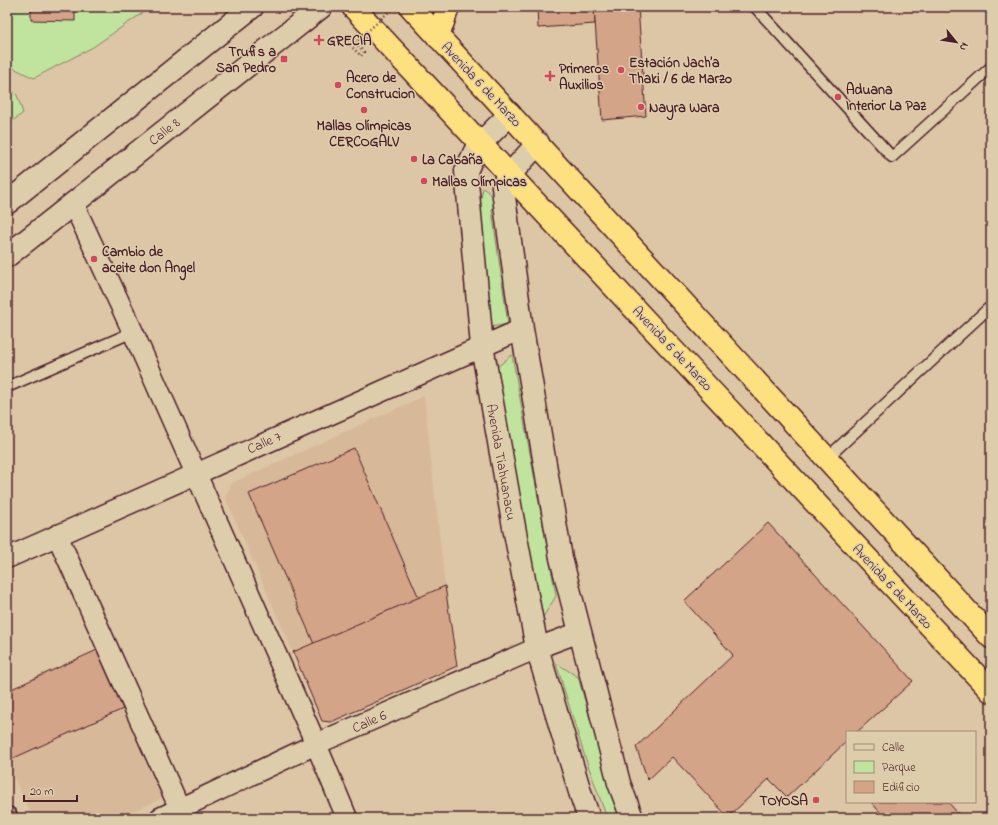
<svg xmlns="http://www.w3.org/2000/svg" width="998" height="825" font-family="'Indie Flower',sans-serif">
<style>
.built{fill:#d7b99a}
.green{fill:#c0e49e;stroke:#858264}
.building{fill:#d3a487;stroke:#4a1f2b}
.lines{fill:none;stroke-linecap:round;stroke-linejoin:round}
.service-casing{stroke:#4a1f2b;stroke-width:13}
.minor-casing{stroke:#4a1f2b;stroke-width:23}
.tertiary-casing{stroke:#4a1f2b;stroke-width:25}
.secondary-casing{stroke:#4a1f2b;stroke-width:25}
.trunk-casing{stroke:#4a1f2b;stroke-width:25}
.path{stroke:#4a1f2b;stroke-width:2.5;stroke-dasharray:1 3;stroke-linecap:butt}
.service{stroke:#decdab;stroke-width:10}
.minor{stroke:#decdab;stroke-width:20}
.tertiary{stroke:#decdab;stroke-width:22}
.secondary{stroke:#decdab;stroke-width:22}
.trunk{stroke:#fde080;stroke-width:22}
.path-bridge{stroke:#4a1f2b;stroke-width:2.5;stroke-dasharray:1 3;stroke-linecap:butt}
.poi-dot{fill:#d1495b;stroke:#decdab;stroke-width:1.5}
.labels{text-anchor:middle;stroke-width:3;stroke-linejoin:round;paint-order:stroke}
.poi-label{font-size:14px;font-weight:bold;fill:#4a1f2b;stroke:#decdab;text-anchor:start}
.street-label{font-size:14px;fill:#4a1f2b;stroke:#decdab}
</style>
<rect width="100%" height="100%" fill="#ddc6a5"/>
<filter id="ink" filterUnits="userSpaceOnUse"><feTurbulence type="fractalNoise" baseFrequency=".025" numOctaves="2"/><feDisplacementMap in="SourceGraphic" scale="8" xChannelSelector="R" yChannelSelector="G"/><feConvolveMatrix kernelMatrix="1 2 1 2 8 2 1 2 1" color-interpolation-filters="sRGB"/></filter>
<g filter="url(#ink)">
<g class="built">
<path d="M 424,396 L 445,586 L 457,666 L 331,722 L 293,652 L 225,497 L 232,483 Z"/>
<path d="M 97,650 L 123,709 L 164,790 L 160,800 L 115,818 L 33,818 L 7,763 L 7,691 Z"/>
</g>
<g class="green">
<path d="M 7,7 L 151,7 L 93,47 L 34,78 L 7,65 Z"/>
<path d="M 7,86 L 17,95 L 23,113 L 7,125 Z"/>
<path d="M 483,188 L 495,198 L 492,211 L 508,324 L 490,327 L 480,203 Z"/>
<path d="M 512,355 L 556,596 L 543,617 L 519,497 L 496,368 Z"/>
<path d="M 556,663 L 578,677 L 604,767 L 623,818 L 607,818 L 584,754 Z"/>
</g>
<g class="building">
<path d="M 31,7 L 75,7 L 75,21 L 31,20 Z"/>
<path d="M 537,7 L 594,7 L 595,24 L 538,28 Z"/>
<path d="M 594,7 L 638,7 L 646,116 L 602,120 Z"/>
<path d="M 354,448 L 419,598 L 314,644 L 249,494 Z"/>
<path d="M 768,523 L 913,681 L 857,732 L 847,732 L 847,741 L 787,797 L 769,779 L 728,817 L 672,757 L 648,780 L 636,747 L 733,655 L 684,601 Z"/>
<path d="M 445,586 L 457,666 L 331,722 L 322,721 L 293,652 Z"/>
<path d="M 97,650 L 123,709 L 7,761 L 7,691 Z"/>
<path d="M 871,802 L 948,802 L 962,818 L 885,818 Z"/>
</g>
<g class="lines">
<defs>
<g id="service">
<path d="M 755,7 L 892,157 L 991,67"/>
<path d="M 7,387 L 133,332"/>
<path d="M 826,459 L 991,306"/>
</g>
<g id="minor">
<path d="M 73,203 L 133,332 L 316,744 L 347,818"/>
<path d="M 57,535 L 184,818"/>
<path d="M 7,558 L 522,329"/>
<path d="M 7,817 L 7,818"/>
<path d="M 160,818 L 316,744 L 537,648 L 580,632"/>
</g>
<g id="tertiary">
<path d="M 7,203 L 252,7"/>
<path d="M 7,256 L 321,7"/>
</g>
<g id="secondary">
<path d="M 510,114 L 477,147 L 466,171 L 482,346 L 514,527 L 537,648 L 580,792 L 589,818"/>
<path d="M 538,143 L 506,179 L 503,186 L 504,197 L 522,329 L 561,558 L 619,783 L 632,818"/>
</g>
<g id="trunk">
<path d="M 353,7 L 991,691"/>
<path d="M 411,7 L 991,637"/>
<path d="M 438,37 L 448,7"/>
</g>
</defs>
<use href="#service" class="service-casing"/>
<use href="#minor" class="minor-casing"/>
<use href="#tertiary" class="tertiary-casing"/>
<use href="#secondary" class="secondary-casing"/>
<use href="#trunk" class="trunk-casing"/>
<path class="path" d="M 355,37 L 348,43 L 361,56 L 364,52 L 355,43"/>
<use href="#service" class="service"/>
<use href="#minor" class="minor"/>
<use href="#tertiary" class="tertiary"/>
<use href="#secondary" class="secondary"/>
<use href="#trunk" class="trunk"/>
<path class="path-bridge" d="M 355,43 L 394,7"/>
</g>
</g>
<g class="poi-dot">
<path d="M317 34h4v4h4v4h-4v4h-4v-4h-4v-4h4z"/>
<rect x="280" y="55" width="8" height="8" rx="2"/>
<circle cx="621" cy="70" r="4"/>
<path d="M548 70h4v4h4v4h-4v4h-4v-4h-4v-4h4z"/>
<circle cx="338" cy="85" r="4"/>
<circle cx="838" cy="97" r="4"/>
<circle cx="641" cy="107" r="4"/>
<circle cx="364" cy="110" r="4"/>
<circle cx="414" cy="159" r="4"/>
<circle cx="424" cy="181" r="4"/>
<circle cx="94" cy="259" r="4"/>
<circle cx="816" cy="800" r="4"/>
</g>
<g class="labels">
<g class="poi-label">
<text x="327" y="45">GRECIA</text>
<text x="276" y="56" text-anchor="end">Trufis a<tspan x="276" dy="16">San Pedro</tspan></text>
<text x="629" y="67">Estación Jach’a<tspan x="629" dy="16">Thaki / 6 de Marzo</tspan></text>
<text x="559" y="73">Primeros<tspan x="559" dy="16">Auxilios</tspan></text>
<text x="346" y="82">Acero de<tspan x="346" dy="16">Construcion</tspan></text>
<text x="846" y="94">Aduana<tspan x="846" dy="16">Interior La Paz</tspan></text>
<text x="649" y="112">Nayra Wara</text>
<text x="364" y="130" text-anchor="middle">Mallas Olímpicas<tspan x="364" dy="16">CERCOGALV</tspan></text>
<text x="422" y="164">La Cabaña</text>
<text x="432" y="186">Mallas Olímpicas</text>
<text x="102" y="256">Cambio de<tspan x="102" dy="16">aceite don Angel</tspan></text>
<text x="808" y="805" text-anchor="end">TOYOSA</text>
</g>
<g class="street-label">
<text transform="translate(482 84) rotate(47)" y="5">Avenida 6 de Marzo</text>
<text transform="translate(164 131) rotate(-38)" y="5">Calle 8</text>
<text transform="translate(673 348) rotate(47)" y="5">Avenida 6 de Marzo</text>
<text transform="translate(264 442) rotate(-24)" y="5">Calle 7</text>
<text transform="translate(502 462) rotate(80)" y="5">Avenida Tiahuanacu</text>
<text transform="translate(893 586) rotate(47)" y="5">Avenida 6 de Marzo</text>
<text transform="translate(369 721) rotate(-24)" y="5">Calle 6</text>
</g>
</g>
<rect width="998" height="825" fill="none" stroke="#decdab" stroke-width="24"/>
<rect x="12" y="12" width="974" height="801" fill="none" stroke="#4a1f2b" stroke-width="1.5" filter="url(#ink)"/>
<rect x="846" y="731" width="130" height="72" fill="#decdab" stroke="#a38778"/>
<rect x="854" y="744" width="20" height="6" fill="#decdab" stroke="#a38778"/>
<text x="882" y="751" font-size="12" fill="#4a1f2b">Calle</text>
<rect x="854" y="761" width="20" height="12" fill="#c0e49e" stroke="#a38778"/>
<text x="882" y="771" font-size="12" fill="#4a1f2b">Parque</text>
<rect x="854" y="781" width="20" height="12" fill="#d3a487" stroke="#a38778"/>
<text x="882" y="791" font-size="12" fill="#4a1f2b">Edificio</text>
<g transform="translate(956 42) rotate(120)" stroke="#decdab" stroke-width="3" paint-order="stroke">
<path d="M0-3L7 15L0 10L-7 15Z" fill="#4a1f2b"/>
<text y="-6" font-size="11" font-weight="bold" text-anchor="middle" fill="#4a1f2b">N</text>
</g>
<path d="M24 795v6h53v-6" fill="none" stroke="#4a1f2b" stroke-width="2"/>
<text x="30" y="795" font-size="12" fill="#4a1f2b" stroke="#decdab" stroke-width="3" paint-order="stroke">20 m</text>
</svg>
